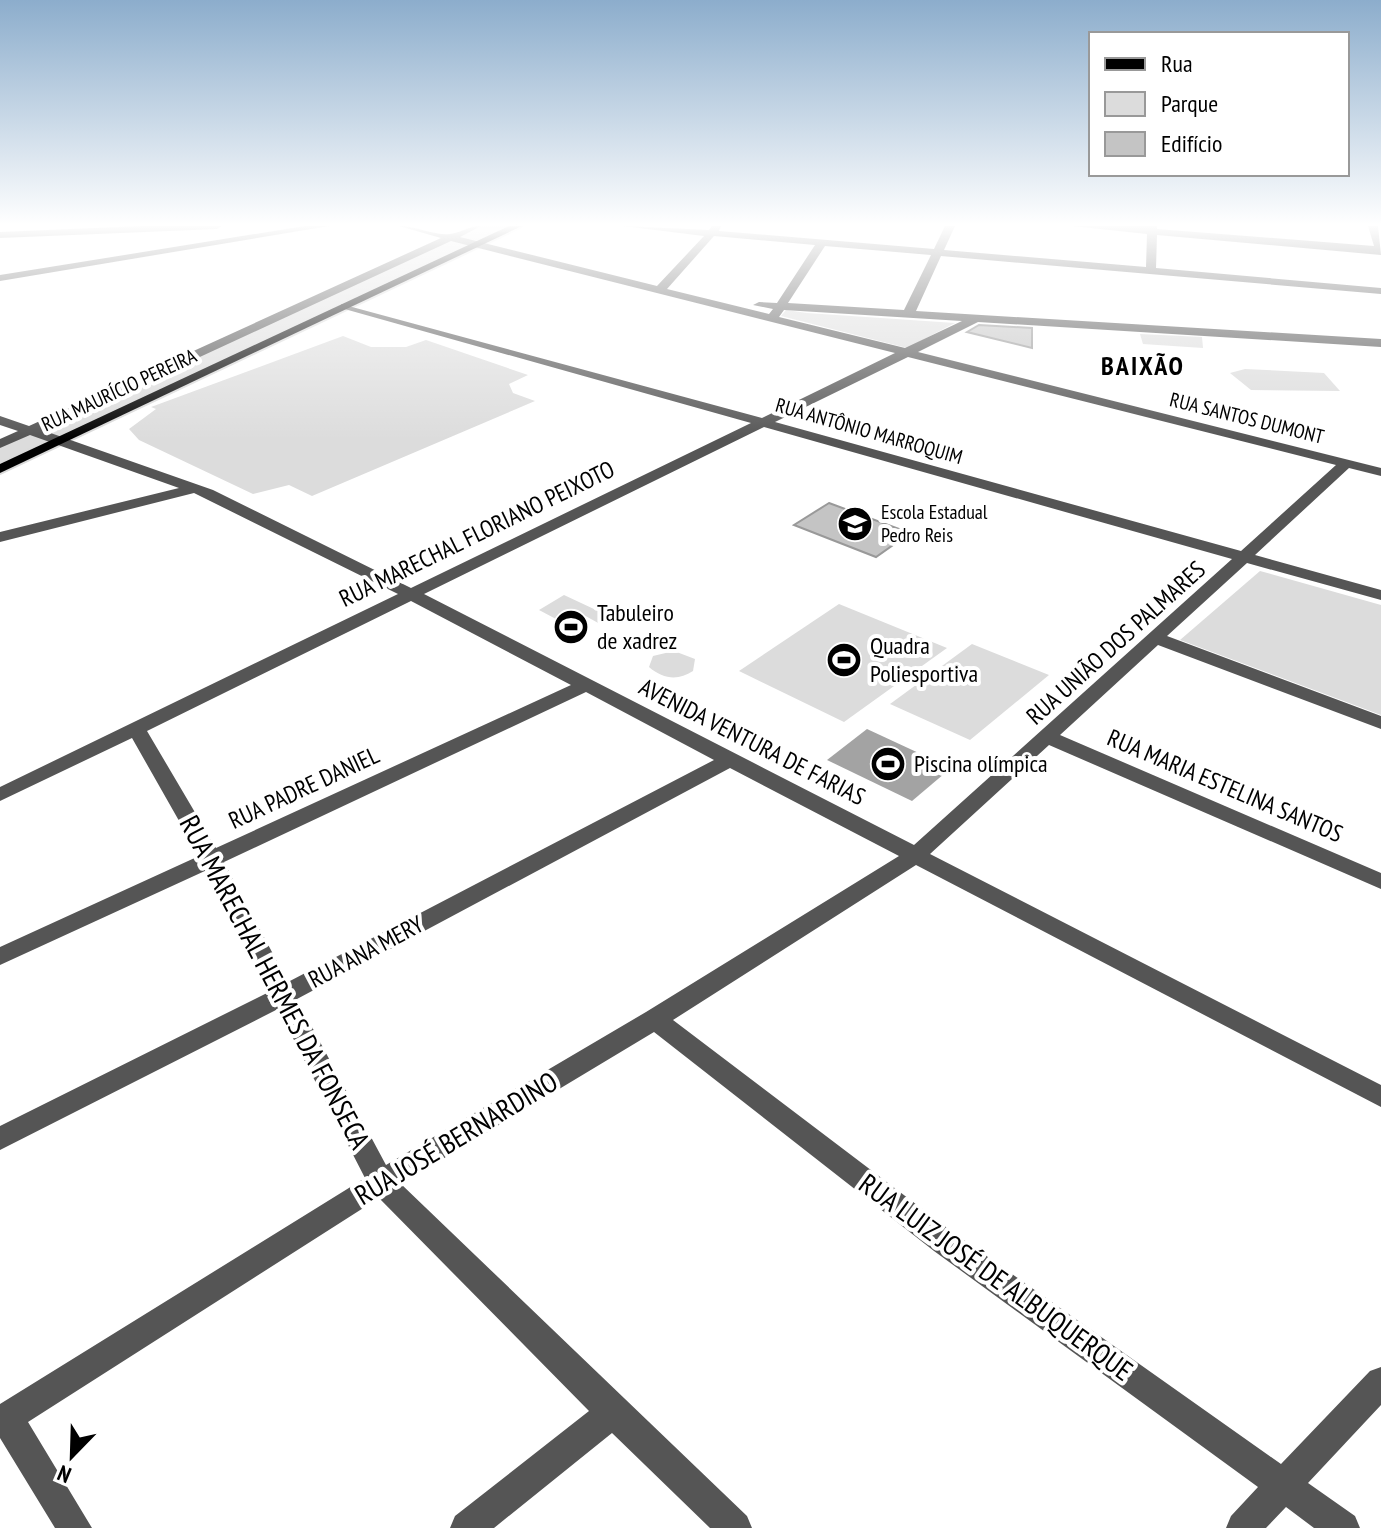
<svg xmlns="http://www.w3.org/2000/svg" width="1381" height="1528" font-family="'PT Sans Narrow',sans-serif">
<style>
.green{fill:#dcdcdc}
.water{fill:#a3a3a3}
.building{fill:#c4c4c4;stroke:#999;stroke-width:2}
.lines{fill:none;stroke-linecap:round;stroke-linejoin:round}
.major-casing{stroke:#dbdbdb;stroke-width:4}
.minor{fill:#555;fill-rule:evenodd}
.major{fill:#000;fill-rule:evenodd}
.labels{text-anchor:middle;stroke-width:8;stroke-linejoin:round;paint-order:stroke}
.far-street-label{font-size:20px;fill:#000;stroke:#fff}
.far-poi-label{font-size:20px;fill:#000;stroke:#fff;text-anchor:start}
.street-label{font-size:24px;fill:#000;stroke:#fff}
.poi-label{font-size:24px;fill:#000;stroke:#fff;text-anchor:start}
.far-district-label{font-size:26px;font-weight:bold;letter-spacing:2px;fill:#000;stroke:#fff}
.near-street-label{font-size:28px;fill:#000;stroke:#fff}
</style>
<rect width="100%" height="100%" fill="#fff"/>
<g class="green">
<path d="M 476,226 L 517,226 L 0,469 L 0,444 Z"/>
<path d="M 786,310 L 807,313 L 955,323 L 907,348 L 781,316 Z"/>
<path d="M 1140,334 L 1202,337 L 1203,348 L 1143,344 Z"/>
<path d="M 343,336 L 371,347 L 406,347 L 426,340 L 528,375 L 509,384 L 513,393 L 535,401 L 312,496 L 289,485 L 253,494 L 139,440 L 129,429 L 156,409 L 151,407 Z"/>
<path d="M 1245,369 L 1324,373 L 1340,391 L 1251,390 L 1230,373 Z"/>
<path d="M 1260,571 L 1381,605 L 1381,715 L 1180,640 Z"/>
<path d="M 564,595 L 611,617 L 600,624 L 573,609 L 556,619 L 539,610 Z"/>
<path d="M 839,604 L 947,648 L 844,722 L 739,671 Z"/>
<path d="M 972,644 L 1049,675 L 970,740 L 890,704 Z"/>
<path d="M 674,651 L 695,659 L 693,671 C 678,681 663,679 649,667 L 653,656 Z"/>
</g>
<path class="water" d="M 867,729 L 951,768 L 912,801 L 827,760 Z"/>
<g class="building">
<path d="M 979,325 L 1032,328 L 1032,348 L 967,332 Z"/>
<path d="M 829,503 L 910,533 L 876,557 L 794,525 Z"/>
</g>
<g class="lines">
<defs>
<path id="major" d="M 509,226 L 522,226 L 0,473 L 0,464 Z"/>
</defs>
<use href="#major" class="major-casing"/>
<g class="minor">
<path d="M 142,226 L 222,226 L 217,229 L 0,238 L 0,232 Z"/>
<path d="M 305,226 L 329,226 L 0,281 L 0,275 Z"/>
<path d="M 399,226 C 415,226 437,236 450,234 C 461,233 468,226 481,226 L 460,237 L 657,286 L 704,236 L 623,226 L 709,230 L 712,226 L 721,226 L 719,231 L 934,249 L 945,226 L 955,226 L 944,250 L 1146,267 L 1147,234 L 1072,226 L 1157,226 L 1157,229 L 1374,246 L 1368,226 L 1378,226 L 1381,255 L 1157,235 L 1156,268 L 1381,288 L 1381,294 L 941,256 L 916,311 L 1381,339 L 1381,347 L 978,322 L 918,352 L 1381,468 L 1381,476 L 1349,468 L 1255,555 L 1381,590 L 1381,600 L 1247,563 L 1167,636 L 1381,716 L 1381,729 L 1158,645 L 1060,735 L 1381,873 L 1381,889 L 1049,745 L 930,854 L 1381,1085 L 1381,1107 L 916,865 L 673,1020 L 954,1233 L 1281,1464 L 1370,1371 L 1381,1367 L 1381,1405 L 1308,1483 L 1355,1516 L 1360,1528 L 1314,1528 L 1286,1507 L 1266,1528 L 1226,1528 L 1231,1516 L 1258,1487 L 934,1251 L 654,1032 L 401,1184 L 747,1516 L 752,1528 L 710,1528 L 612,1433 L 494,1528 L 450,1528 L 455,1516 L 589,1411 L 379,1198 L 28,1422 L 92,1528 L 55,1528 L 0,1438 L 0,1404 L 365,1178 L 278,1009 L 0,1150 L 0,1126 L 269,992 L 207,870 L 0,965 L 0,947 L 199,856 L 132,738 L 0,801 L 0,787 L 398,594 L 194,493 L 0,542 L 0,532 L 179,488 L 30,435 L 0,448 L 0,439 L 18,431 L 0,425 L 0,416 L 29,426 L 441,238 ZM 714,236 L 815,245 L 777,303 L 759,302 L 753,305 L 773,309 L 769,314 L 667,289 ZM 451,241 L 895,353 L 762,418 L 341,304 L 341,308 L 751,423 L 411,588 L 213,490 L 42,430 ZM 825,246 L 931,255 L 904,310 L 788,303 ZM 784,310 L 962,321 L 905,348 L 779,317 ZM 908,357 L 1336,465 L 1241,551 L 775,422 ZM 764,427 L 1232,559 L 914,845 L 424,594 ZM 411,601 L 571,685 L 216,848 L 147,731 ZM 586,692 L 714,760 L 288,982 L 224,862 ZM 730,768 L 899,856 L 646,1012 L 386,1165 L 297,999 Z"/>
</g>
<use href="#major" class="major"/>
</g>
<linearGradient id="sky" x2="0" y2="1"><stop stop-color="#8cadcc"/><stop offset="0.51" stop-color="#fff"/><stop offset="1" stop-color="#fff" stop-opacity="0"/></linearGradient>
<rect width="1381" height="440" fill="url(#sky)"/>
<defs>
<symbol id="school-disc" viewBox="-11 -11 22 22"><circle r="9.5" fill="#000" stroke="#fff"/><path d="M0-5L7-2L0 1L-7-2ZM-4 1L0 2.5L4 1V4Q0 6-4 4Z" fill="#fff"/></symbol>
<symbol id="stadium-disc" viewBox="-11 -11 22 22"><circle r="9.5" fill="#000" stroke="#fff"/><path d="M0-5a6.5 5 0 1 0 0 10a6.5 5 0 1 0 0-10ZM-3.5-1.8h7v3.6h-7Z" fill="#fff"/></symbol>
</defs>
<g fill-rule="evenodd">
<use href="#school-disc" x="835" y="504" width="40" height="40"/>
<use href="#stadium-disc" x="551" y="607" width="40" height="40"/>
<use href="#stadium-disc" x="824" y="640" width="40" height="40"/>
<use href="#stadium-disc" x="868" y="744" width="40" height="40"/>
</g>
<g class="labels">
<g class="far-street-label">
<text transform="translate(119 390) rotate(-25)" y="7">RUA MAURÍCIO PEREIRA</text>
<text transform="translate(1247 418) rotate(14)" y="7">RUA SANTOS DUMONT</text>
<text transform="translate(869 431) rotate(16)" y="7">RUA ANTÔNIO MARROQUIM</text>
</g>
<g class="far-poi-label">
<text x="881" y="519">Escola Estadual<tspan x="881" dy="23">Pedro Reis</tspan></text>
</g>
<g class="street-label">
<text transform="translate(477 534) rotate(-26)" y="8">RUA MARECHAL FLORIANO PEIXOTO</text>
<text transform="translate(1116 643) rotate(-42)" y="8">RUA UNIÃO DOS PALMARES</text>
<text transform="translate(752 742) rotate(27)" y="8">AVENIDA VENTURA DE FARIAS</text>
<text transform="translate(1225 786) rotate(23)" y="8">RUA MARIA ESTELINA SANTOS</text>
<text transform="translate(304 788) rotate(-25)" y="8">RUA PADRE DANIEL</text>
<text transform="translate(366 952) rotate(-28)" y="8">RUA ANA MERY</text>
</g>
<g class="poi-label">
<text x="597" y="621">Tabuleiro<tspan x="597" dy="28">de xadrez</tspan></text>
<text x="870" y="654">Quadra<tspan x="870" dy="28">Poliesportiva</tspan></text>
<text x="914" y="772">Piscina olímpica</text>
</g>
<g class="far-district-label">
<text x="1143" y="375">BAIXÃO</text>
</g>
<g class="near-street-label">
<text transform="translate(275 982) rotate(62)" y="10">RUA MARECHAL HERMES DA FONSECA</text>
<text transform="translate(456 1138) rotate(-31)" y="10">RUA JOSÉ BERNARDINO</text>
<text transform="translate(996 1277) rotate(36)" y="10">RUA LUIZ JOSÉ DE ALBUQUERQUE</text>
</g>
</g>
<rect x="1089" y="32" width="260" height="144" fill="#ffffff" stroke="#999999" stroke-width="2"/>
<rect x="1105" y="58" width="40" height="12" fill="#000000" stroke="#999999" stroke-width="2"/>
<text x="1161" y="72" font-size="24" fill="#000000">Rua</text>
<rect x="1105" y="92" width="40" height="24" fill="#dcdcdc" stroke="#999999" stroke-width="2"/>
<text x="1161" y="112" font-size="24" fill="#000000">Parque</text>
<rect x="1105" y="132" width="40" height="24" fill="#c4c4c4" stroke="#999999" stroke-width="2"/>
<text x="1161" y="152" font-size="24" fill="#000000">Edifício</text>
<g transform="translate(72 1456) rotate(203)" stroke="#ffffff" stroke-width="6" paint-order="stroke">
<path d="M0-6L14 30L0 20L-14 30Z" fill="#000000"/>
<text y="-12" font-size="22" font-weight="bold" text-anchor="middle" fill="#000000">N</text>
</g>
</svg>
